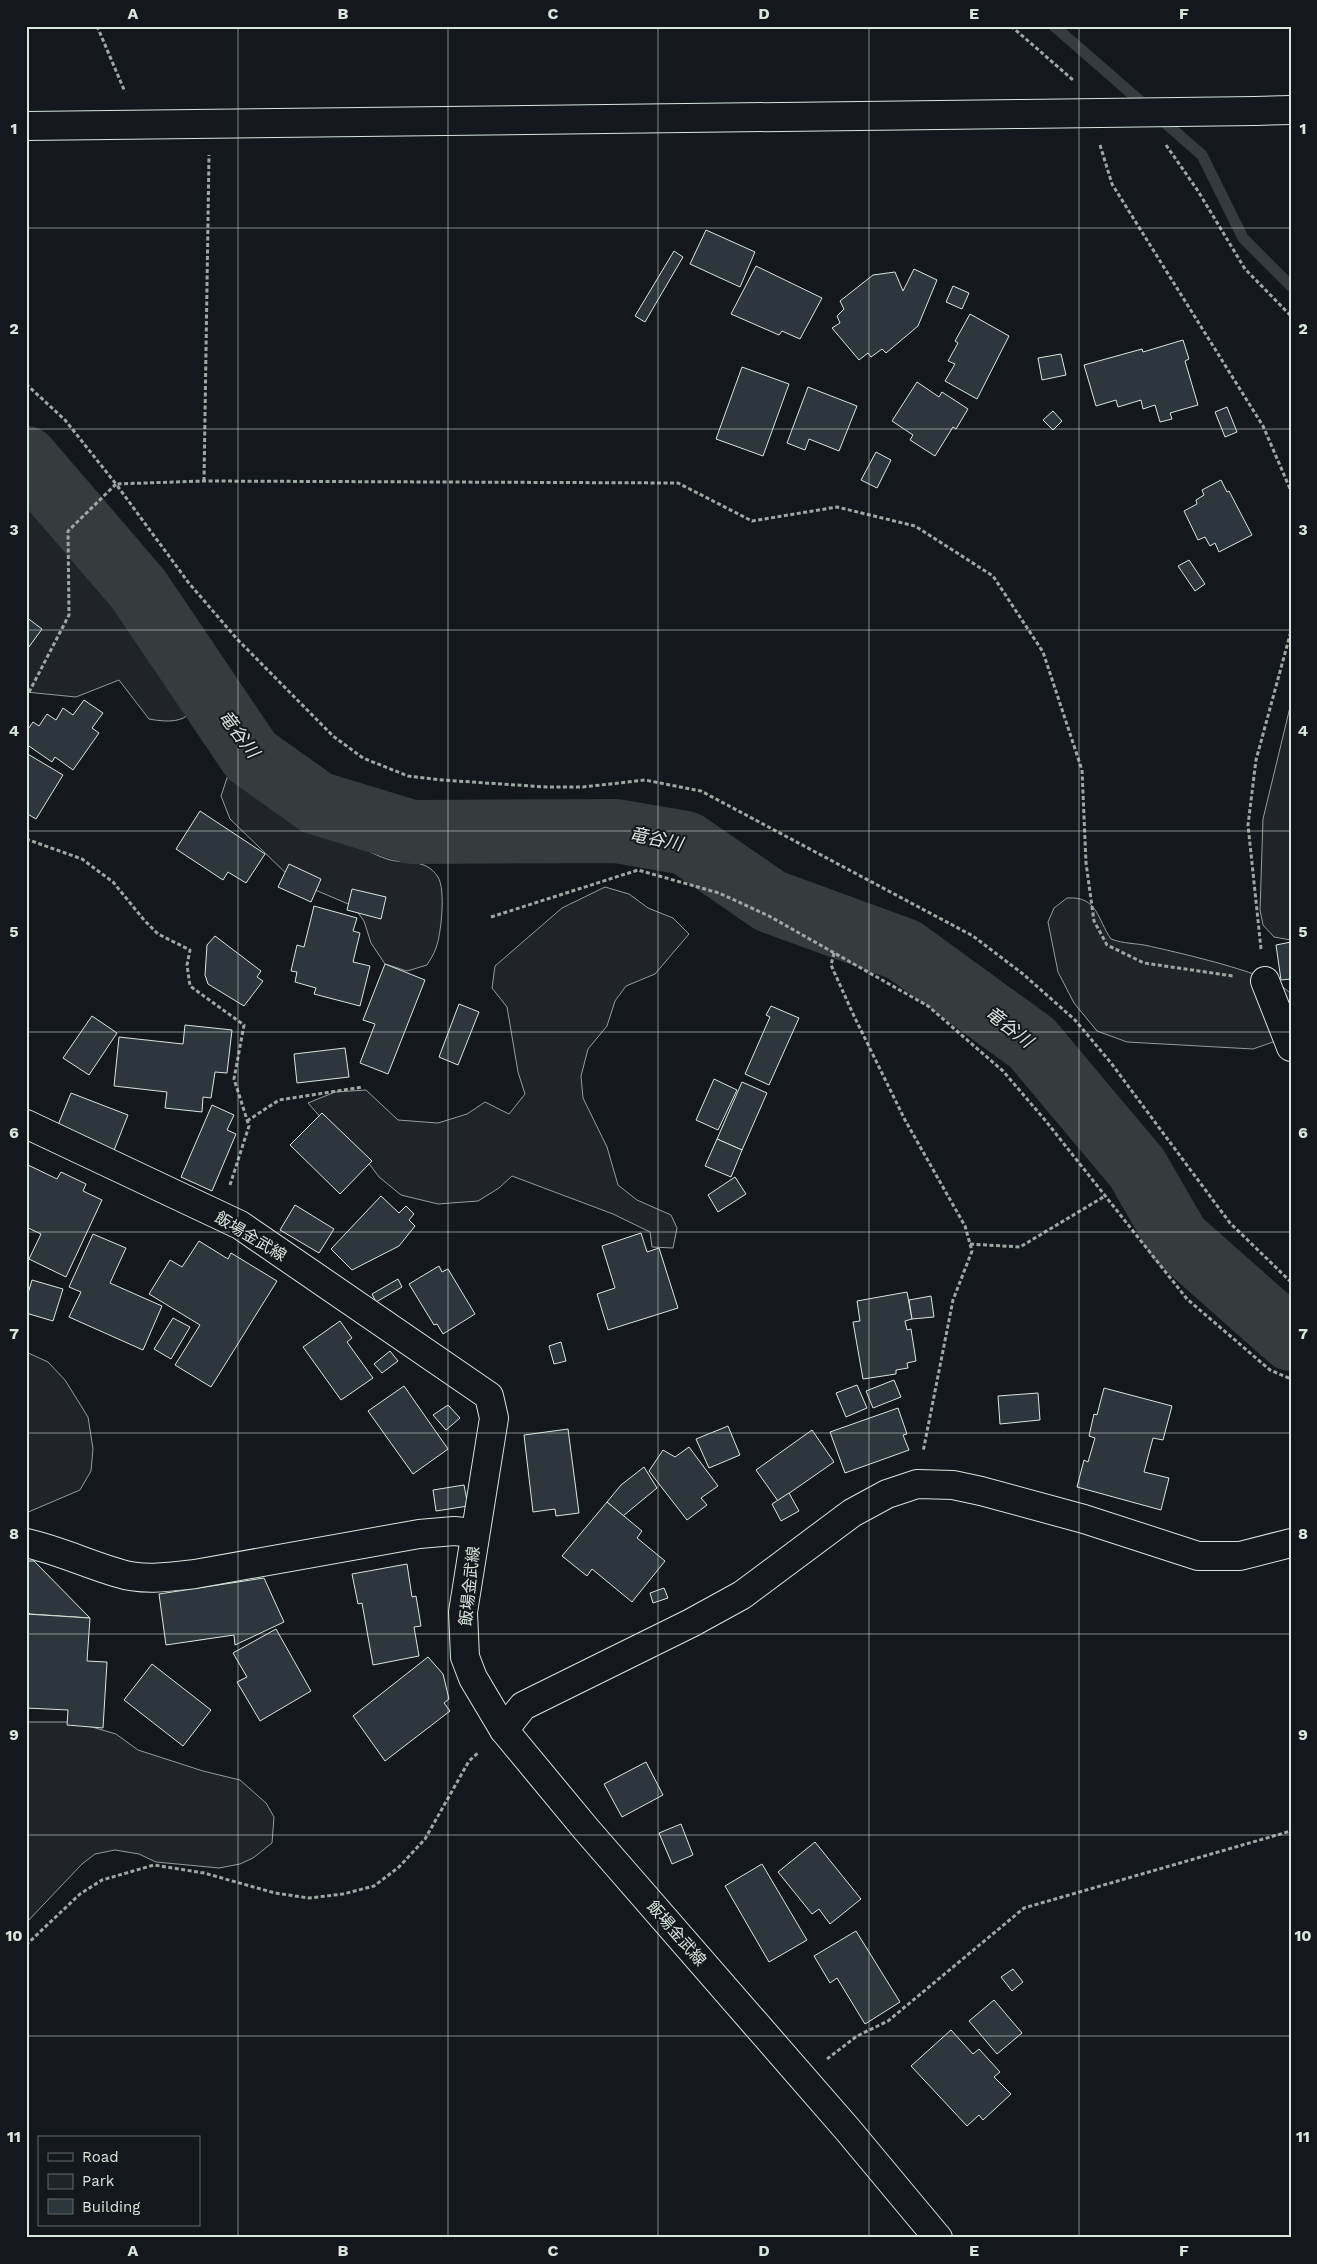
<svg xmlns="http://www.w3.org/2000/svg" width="1317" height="2264" font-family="'Work Sans','Noto Sans JP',sans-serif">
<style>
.green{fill:#202428;stroke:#939e99}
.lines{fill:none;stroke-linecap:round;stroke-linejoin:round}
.stream{stroke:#363b3e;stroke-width:11}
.river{stroke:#363b3e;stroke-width:64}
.building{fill:#2c363c;stroke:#d8e6dc}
.minor-casing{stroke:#d8e6dc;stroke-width:30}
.tertiary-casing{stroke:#d8e6dc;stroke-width:30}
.secondary-casing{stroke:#d8e6dc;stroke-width:30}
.path{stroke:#9da8a2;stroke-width:3;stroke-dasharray:4 2.5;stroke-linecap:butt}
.minor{stroke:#14181c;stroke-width:28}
.tertiary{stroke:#14181c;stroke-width:28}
.secondary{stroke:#14181c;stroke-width:28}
.tertiary-bridge-casing{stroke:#d8e6dc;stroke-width:30;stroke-linecap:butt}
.tertiary-bridge{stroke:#14181c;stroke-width:28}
.grid{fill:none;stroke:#d8e6dc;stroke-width:1;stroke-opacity:0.55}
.labels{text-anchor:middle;stroke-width:4;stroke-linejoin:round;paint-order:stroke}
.street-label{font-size:16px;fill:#d8e6dc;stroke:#14181c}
.water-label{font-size:18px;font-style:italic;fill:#d8e6dc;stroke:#14181c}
.neatline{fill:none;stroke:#d8e6dc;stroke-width:2}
.grid-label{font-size:16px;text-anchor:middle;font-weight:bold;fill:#d8e6dc}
</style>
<rect width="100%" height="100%" fill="#14181c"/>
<g class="green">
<path d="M 26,442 L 171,619 C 176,628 185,639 189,649 C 191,656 192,665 193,672 C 201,711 191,727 149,719 L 119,680 L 76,697 L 26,692 Z"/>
<path d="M 1291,703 L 1291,940 L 1274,937 L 1263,925 L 1260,910 L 1263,819 Z"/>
<path d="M 246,771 L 263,776 C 299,802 345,845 387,859 C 405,865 425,857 438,877 C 446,890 441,935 436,948 C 434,954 430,960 427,965 L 407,971 L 385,964 L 371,943 L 364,921 L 353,906 L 294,881 L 230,819 L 221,796 L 228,775 Z"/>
<path d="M 605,887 L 629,894 L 648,908 L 673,918 L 689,934 L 655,974 L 626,986 L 615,1001 L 607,1026 L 588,1049 L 581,1076 L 583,1098 L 607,1147 L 618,1185 L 637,1200 L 671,1215 L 677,1228 L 673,1248 L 652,1247 L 650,1232 L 613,1214 L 512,1176 L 499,1188 L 478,1201 L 438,1204 L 401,1195 L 379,1177 L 356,1146 L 330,1128 L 308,1103 L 335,1092 L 366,1090 L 398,1120 L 438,1123 L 467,1114 L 485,1102 L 509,1114 L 525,1094 L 518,1072 L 507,1007 L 492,988 L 495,966 L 562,908 Z"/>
<path d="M 1067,898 C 1098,896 1097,919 1111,939 C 1124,944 1136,943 1149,946 C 1175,952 1281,975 1291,995 L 1291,1028 L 1273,1042 L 1253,1049 L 1127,1042 L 1097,1031 L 1074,1003 L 1058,972 L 1048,922 L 1054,908 Z"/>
<path d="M 26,1352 L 48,1362 L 65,1380 L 88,1417 L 93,1449 L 91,1471 L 80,1490 L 26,1513 Z"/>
<path d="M 26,1722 L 75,1722 L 116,1734 L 138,1750 L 203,1771 L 240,1780 L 266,1803 L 274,1817 L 272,1843 L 253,1858 L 240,1864 L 219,1868 L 156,1862 L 139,1854 L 115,1850 L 95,1854 L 82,1864 L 26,1923 Z"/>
</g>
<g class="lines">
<path class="stream" d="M 1054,26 L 1202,155 L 1243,238 L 1291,286"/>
<path class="river" d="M 26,458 L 139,590 L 251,756 L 317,803 L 412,832 L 616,831 L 686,843 L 770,901 L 904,950 L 1032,1043 L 1137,1168 L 1178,1239 L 1291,1339"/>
</g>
<g class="building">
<path d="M 706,230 L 755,252 L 740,287 L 690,264 Z"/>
<path d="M 674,251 L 683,257 L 645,322 L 635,316 Z"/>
<path d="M 756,266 L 822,298 L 800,339 L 782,331 L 779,335 L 731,314 Z"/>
<path d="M 914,269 L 937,280 L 918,326 L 886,353 L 882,349 L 871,357 L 868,353 L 859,360 L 832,328 L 840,323 L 837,316 L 844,309 L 840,301 L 873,275 L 895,272 L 903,291 Z"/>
<path d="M 953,286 L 969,293 L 962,309 L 946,302 Z"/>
<path d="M 970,314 L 1009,336 L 977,399 L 945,381 L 955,364 L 948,361 L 958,343 L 955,341 Z"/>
<path d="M 1183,340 L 1189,359 L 1185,361 L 1198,405 L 1170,413 L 1172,419 L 1160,422 L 1155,405 L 1143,409 L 1141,400 L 1118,407 L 1116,400 L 1096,406 L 1084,365 L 1142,349 L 1143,352 Z"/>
<path d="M 1061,354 L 1066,375 L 1042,380 L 1038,358 Z"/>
<path d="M 742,367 L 789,384 L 763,456 L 716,439 Z"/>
<path d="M 917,382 L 939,397 L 942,392 L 968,409 L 956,429 L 953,427 L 935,456 L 910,440 L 913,435 L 892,421 Z"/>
<path d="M 808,387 L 857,406 L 839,451 L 809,439 L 805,450 L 787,443 Z"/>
<path d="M 1227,407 L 1237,432 L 1225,437 L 1215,412 Z"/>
<path d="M 1053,411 L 1062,421 L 1053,430 L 1043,420 Z"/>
<path d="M 876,452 L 891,460 L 877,488 L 861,480 Z"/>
<path d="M 1221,480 L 1227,492 L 1229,491 L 1252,535 L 1219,552 L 1215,543 L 1210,546 L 1205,537 L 1198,540 L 1184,511 L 1197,504 L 1196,500 L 1204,495 L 1202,490 Z"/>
<path d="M 1189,560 L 1205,584 L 1195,591 L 1178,566 Z"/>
<path d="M 26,617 L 42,629 L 26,651 Z"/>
<path d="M 84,700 L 103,713 L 92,728 L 99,733 L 73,770 L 55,757 L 52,762 L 26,744 L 26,732 L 33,722 L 39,726 L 47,714 L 56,720 L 63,708 L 73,715 Z"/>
<path d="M 26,753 L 63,775 L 36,819 L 26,813 Z"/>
<path d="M 200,811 L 265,854 L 246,883 L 228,872 L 223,880 L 176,849 Z"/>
<path d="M 289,864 L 321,879 L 311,902 L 278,887 Z"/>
<path d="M 352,889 L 386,897 L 381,919 L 347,910 Z"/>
<path d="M 314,906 L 357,918 L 353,931 L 360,933 L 353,962 L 370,966 L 360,1006 L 314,994 L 316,988 L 295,982 L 297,972 L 291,971 L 297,945 L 304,947 Z"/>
<path d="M 215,936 L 261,971 L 257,977 L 263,981 L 244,1006 L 208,984 L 205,975 L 207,945 Z"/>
<path d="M 1291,942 L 1291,979 L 1281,980 L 1276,945 Z"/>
<path d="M 385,964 L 425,980 L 388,1074 L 360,1063 L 375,1024 L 363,1020 Z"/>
<path d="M 459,1004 L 479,1012 L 458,1065 L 439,1057 Z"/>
<path d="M 771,1006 L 799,1018 L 769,1085 L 745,1074 L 770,1017 L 766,1015 Z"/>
<path d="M 92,1016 L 117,1033 L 89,1075 L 63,1058 Z"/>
<path d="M 185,1025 L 232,1030 L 227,1073 L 215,1072 L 211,1098 L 203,1097 L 202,1112 L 165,1108 L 167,1092 L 114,1086 L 119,1037 L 183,1044 Z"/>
<path d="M 345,1048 L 349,1077 L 297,1083 L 294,1054 Z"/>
<path d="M 714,1079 L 737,1090 L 718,1130 L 696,1120 Z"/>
<path d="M 742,1082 L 767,1093 L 742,1150 L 717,1139 Z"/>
<path d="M 71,1093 L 128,1115 L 113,1153 L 56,1130 Z"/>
<path d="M 212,1105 L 234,1115 L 227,1130 L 236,1134 L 212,1191 L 181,1177 Z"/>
<path d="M 322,1113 L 372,1161 L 340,1194 L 290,1145 Z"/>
<path d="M 717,1139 L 742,1150 L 731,1177 L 705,1166 Z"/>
<path d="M 26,1164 L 57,1179 L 61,1172 L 86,1184 L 83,1191 L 102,1200 L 66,1277 L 29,1259 L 41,1234 L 26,1227 Z"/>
<path d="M 735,1177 L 746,1194 L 718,1212 L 708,1195 Z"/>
<path d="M 381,1196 L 399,1213 L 406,1206 L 414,1214 L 409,1220 L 415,1226 L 399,1246 L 352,1270 L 331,1249 Z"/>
<path d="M 295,1205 L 334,1229 L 319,1253 L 280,1230 Z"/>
<path d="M 641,1233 L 647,1252 L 659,1248 L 678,1308 L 608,1330 L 597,1294 L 615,1288 L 602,1246 Z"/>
<path d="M 93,1234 L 126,1248 L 110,1283 L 162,1306 L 143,1350 L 69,1317 L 81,1292 L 69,1287 Z"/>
<path d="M 199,1241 L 228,1259 L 231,1253 L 277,1281 L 211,1387 L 175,1365 L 200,1325 L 149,1294 L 170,1260 L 182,1267 Z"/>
<path d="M 439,1266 L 442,1272 L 448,1269 L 475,1314 L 443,1334 L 437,1324 L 434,1325 L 409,1284 Z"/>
<path d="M 398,1279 L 402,1287 L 376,1302 L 372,1294 Z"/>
<path d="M 32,1280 L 63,1289 L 53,1321 L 26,1313 L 26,1300 Z"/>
<path d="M 907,1292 L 912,1319 L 905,1321 L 907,1330 L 911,1329 L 916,1361 L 907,1363 L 908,1368 L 896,1370 L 896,1374 L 863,1379 L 853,1322 L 860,1321 L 857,1301 Z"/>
<path d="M 931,1296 L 934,1317 L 912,1319 L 909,1300 Z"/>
<path d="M 173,1318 L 190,1327 L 171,1359 L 154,1349 Z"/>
<path d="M 340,1321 L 352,1338 L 347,1342 L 373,1378 L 341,1400 L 303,1347 Z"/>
<path d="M 561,1342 L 566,1361 L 554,1364 L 549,1346 Z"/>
<path d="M 390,1351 L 398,1361 L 382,1373 L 374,1364 Z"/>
<path d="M 894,1380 L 901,1397 L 873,1408 L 866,1391 Z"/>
<path d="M 857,1385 L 867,1408 L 846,1417 L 836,1393 Z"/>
<path d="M 404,1386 L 448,1449 L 413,1474 L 368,1411 Z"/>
<path d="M 1104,1388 L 1172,1406 L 1163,1440 L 1153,1438 L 1144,1472 L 1169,1478 L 1161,1510 L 1077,1487 L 1084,1460 L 1088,1462 L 1095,1438 L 1089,1436 L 1094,1414 L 1097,1415 Z"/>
<path d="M 1038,1393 L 1040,1420 L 1000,1424 L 998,1396 Z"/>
<path d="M 448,1405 L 460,1418 L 446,1430 L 433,1415 Z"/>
<path d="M 898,1408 L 907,1434 L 903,1435 L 909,1450 L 845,1473 L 830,1432 Z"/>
<path d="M 728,1426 L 740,1455 L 709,1468 L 696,1439 Z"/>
<path d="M 568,1429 L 579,1513 L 556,1516 L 555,1509 L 533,1512 L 524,1435 Z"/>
<path d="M 812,1430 L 834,1462 L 778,1501 L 756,1470 Z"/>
<path d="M 689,1447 L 718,1486 L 701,1498 L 707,1505 L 687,1520 L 649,1471 L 663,1450 L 675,1457 Z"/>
<path d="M 644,1467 L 657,1488 L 623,1516 L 607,1502 L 621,1485 Z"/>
<path d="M 464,1485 L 468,1506 L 436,1511 L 433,1490 Z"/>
<path d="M 789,1493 L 799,1511 L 781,1521 L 772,1504 Z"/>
<path d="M 607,1502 L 642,1531 L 637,1538 L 665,1561 L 632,1602 L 592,1569 L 587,1576 L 562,1556 Z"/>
<path d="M 26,1561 L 34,1561 L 90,1618 L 30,1614 L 26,1610 Z"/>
<path d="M 407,1564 L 412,1597 L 416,1596 L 421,1626 L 414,1627 L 419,1656 L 373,1665 L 362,1603 L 358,1604 L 352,1574 Z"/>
<path d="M 264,1578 L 284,1622 L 235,1645 L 234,1635 L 166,1645 L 159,1594 Z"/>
<path d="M 664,1588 L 668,1598 L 653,1603 L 650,1593 Z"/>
<path d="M 26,1614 L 90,1618 L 87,1661 L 107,1662 L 103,1728 L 67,1725 L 68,1710 L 26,1708 Z"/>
<path d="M 276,1629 L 311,1691 L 260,1721 L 237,1682 L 247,1677 L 233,1653 Z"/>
<path d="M 428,1657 L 443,1674 L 449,1699 L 444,1703 L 450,1711 L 385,1761 L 353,1716 Z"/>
<path d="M 152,1664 L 211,1710 L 183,1746 L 124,1700 Z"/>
<path d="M 646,1762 L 663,1795 L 622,1817 L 604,1784 Z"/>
<path d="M 681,1824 L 693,1855 L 672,1864 L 659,1833 Z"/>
<path d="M 815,1842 L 861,1899 L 830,1924 L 819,1909 L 812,1914 L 778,1872 Z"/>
<path d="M 762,1864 L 807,1940 L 769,1962 L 725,1886 Z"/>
<path d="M 856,1931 L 900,2002 L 865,2024 L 837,1978 L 830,1983 L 814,1956 Z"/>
<path d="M 1013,1969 L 1023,1982 L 1012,1991 L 1001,1977 Z"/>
<path d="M 994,2000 L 1022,2033 L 997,2054 L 969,2021 Z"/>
<path d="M 951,2030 L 973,2054 L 979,2049 L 1000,2072 L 994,2077 L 1011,2094 L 983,2120 L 979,2115 L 967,2126 L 911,2066 Z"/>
</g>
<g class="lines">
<defs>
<g id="minor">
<path d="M 1265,981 L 1291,1047"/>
<path d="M 26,1543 C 58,1550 87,1564 118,1573 C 142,1581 170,1577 195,1574 L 419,1534 L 454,1531 L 475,1533"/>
</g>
<g id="tertiary">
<path d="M 1255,111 L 1291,110"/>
<path d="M 26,126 L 1023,114"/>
<path d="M 504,1730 L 523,1706 L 691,1623 L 742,1595 L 852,1513 L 887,1494 L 917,1484 L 953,1485 L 981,1491 L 1084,1519 L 1198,1556 L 1240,1556 L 1291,1543"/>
</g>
<path id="secondary" d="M 26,1124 L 240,1225 L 489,1396 L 494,1418 L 463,1612 L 465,1657 L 473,1678 L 504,1730 L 586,1829 L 848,2130 L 938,2238"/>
</defs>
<use href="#minor" class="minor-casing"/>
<use href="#tertiary" class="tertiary-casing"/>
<use href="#secondary" class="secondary-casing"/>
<g class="path">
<path d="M 97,26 L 125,92"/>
<path d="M 1011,26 L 1073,80"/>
<path d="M 1100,145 L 1112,184 L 1263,426 L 1291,491"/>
<path d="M 1166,145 L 1198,191 L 1245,269 L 1291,316"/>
<path d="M 26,384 L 65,420 L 116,484 L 204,481 L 678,483 L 752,521 L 837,507 L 915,526 L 993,576 L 1043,652 L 1082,770 L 1086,863 L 1094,921 L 1107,945 L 1144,963 L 1233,976"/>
<path d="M 204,481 L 209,155"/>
<path d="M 26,698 L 69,615 L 68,531 L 116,484 L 188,582 L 237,639 L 333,736 L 363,758 L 408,776 L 442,780 L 546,787 L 583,787 L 645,780 L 701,791 L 973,936 L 1023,974 L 1075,1020 L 1111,1063 L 1230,1223 L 1291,1282"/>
<path d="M 26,839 L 82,859 L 113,882 L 144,920 L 158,934 L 190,950 L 187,965 L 190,986 L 244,1025 L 234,1079 L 249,1126 L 230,1185"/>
<path d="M 491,917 L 638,870 L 719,893 L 769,916 L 928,1006 L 1003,1071 L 1045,1120 L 1187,1299 L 1270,1370 L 1291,1379"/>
<path d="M 1261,949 L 1248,825 L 1256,760 L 1291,631"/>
<path d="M 834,953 L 831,965 L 854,1016 L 905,1120 L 965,1226 L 972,1251 L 953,1300 L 923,1452"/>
<path d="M 247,1121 L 279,1100 L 363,1087"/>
<path d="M 970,1244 L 1020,1247 L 1105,1196"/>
<path d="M 26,1945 L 80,1894 L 102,1880 L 154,1865 L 204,1873 L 275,1893 L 309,1898 L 343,1894 L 374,1886 L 399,1867 L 425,1839 L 469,1761 L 479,1752"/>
<path d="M 827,2059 L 857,2036 L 888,2021 L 1024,1908 L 1291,1831"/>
</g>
<use href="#minor" class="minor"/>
<use href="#tertiary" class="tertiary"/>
<use href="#secondary" class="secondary"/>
<defs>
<path id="tertiary-bridge" d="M 1023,114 L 1255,111"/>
</defs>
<use href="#tertiary-bridge" class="tertiary-bridge-casing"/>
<use href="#tertiary-bridge" class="tertiary-bridge"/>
</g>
<path class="grid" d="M 238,26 L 238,2238M 448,26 L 448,2238M 658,26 L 658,2238M 869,26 L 869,2238M 1079,26 L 1079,2238M 26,228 L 1291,228M 26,429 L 1291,429M 26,630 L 1291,630M 26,831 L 1291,831M 26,1032 L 1291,1032M 26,1232 L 1291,1232M 26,1433 L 1291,1433M 26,1634 L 1291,1634M 26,1835 L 1291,1835M 26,2036 L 1291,2036"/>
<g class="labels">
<g class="street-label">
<text transform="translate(251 1236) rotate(31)" y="6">飯場金武線</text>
<text transform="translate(469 1586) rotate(-84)" y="6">飯場金武線</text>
<text transform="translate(677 1933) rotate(49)" y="6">飯場金武線</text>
</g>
<g class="water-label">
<text transform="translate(239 734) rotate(53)" y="6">竜谷川</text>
<text transform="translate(656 839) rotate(12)" y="6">竜谷川</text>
<text transform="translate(1009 1027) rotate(38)" y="6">竜谷川</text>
</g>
</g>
<rect width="1317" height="2264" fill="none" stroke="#14181c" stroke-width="55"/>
<rect x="38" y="2136" width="162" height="90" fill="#14181c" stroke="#626a69"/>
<rect x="48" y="2153" width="25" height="8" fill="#14181c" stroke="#626a69"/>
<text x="82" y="2162" font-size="15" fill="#d8e6dc">Road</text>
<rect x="48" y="2174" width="25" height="15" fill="#202428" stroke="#626a69"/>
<text x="82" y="2186" font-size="15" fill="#d8e6dc">Park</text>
<rect x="48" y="2199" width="25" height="15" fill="#2c363c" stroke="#626a69"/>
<text x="82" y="2212" font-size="15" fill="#d8e6dc">Building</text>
<rect x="28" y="28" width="1262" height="2208" class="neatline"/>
<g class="grid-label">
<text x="133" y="19">A</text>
<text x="343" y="19">B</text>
<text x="553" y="19">C</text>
<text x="764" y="19">D</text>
<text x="974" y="19">E</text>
<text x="1184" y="19">F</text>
<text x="14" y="134">1</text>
<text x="1303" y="134">1</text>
<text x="14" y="334">2</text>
<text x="1303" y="334">2</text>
<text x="14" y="535">3</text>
<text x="1303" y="535">3</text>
<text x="14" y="736">4</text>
<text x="1303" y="736">4</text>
<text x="14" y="937">5</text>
<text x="1303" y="937">5</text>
<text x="14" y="1138">6</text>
<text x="1303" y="1138">6</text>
<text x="14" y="1339">7</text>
<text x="1303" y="1339">7</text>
<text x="14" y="1539">8</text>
<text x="1303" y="1539">8</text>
<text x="14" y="1740">9</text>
<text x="1303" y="1740">9</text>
<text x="14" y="1941">10</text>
<text x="1303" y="1941">10</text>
<text x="14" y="2142">11</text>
<text x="1303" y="2142">11</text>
<text x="133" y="2256">A</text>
<text x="343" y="2256">B</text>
<text x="553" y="2256">C</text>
<text x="764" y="2256">D</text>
<text x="974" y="2256">E</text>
<text x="1184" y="2256">F</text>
</g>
</svg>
